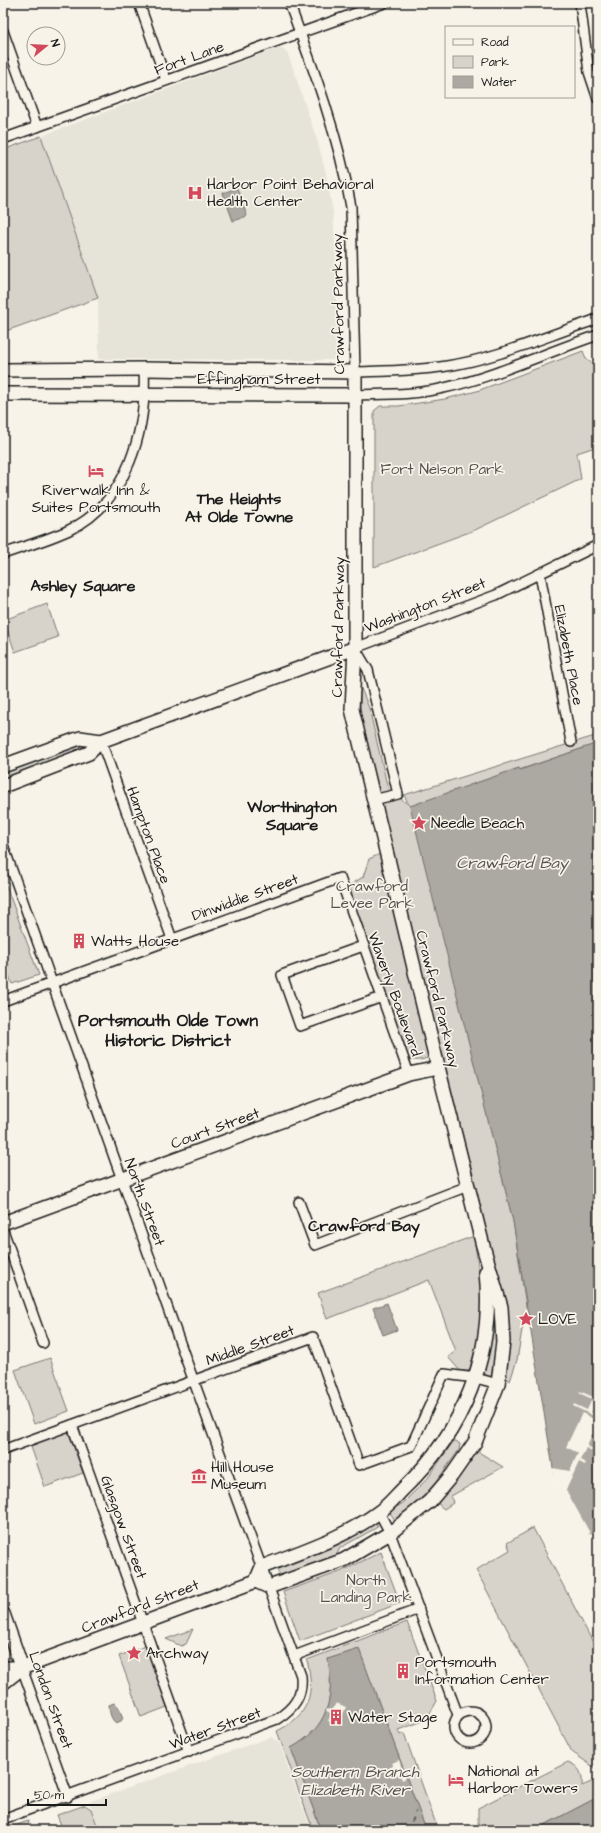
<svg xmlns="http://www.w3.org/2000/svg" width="601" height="1833" font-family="'Architects Daughter',sans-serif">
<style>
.built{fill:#e6e3d9}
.green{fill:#d7d3cb;stroke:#7a7874}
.water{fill:#aca9a2;stroke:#72716c}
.pier{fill:#f7f3e8}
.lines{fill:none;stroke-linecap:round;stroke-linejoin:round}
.ferry{stroke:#565452;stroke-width:1;stroke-dasharray:5 4;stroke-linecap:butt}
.street-casing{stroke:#1c1c1c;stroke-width:12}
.secondary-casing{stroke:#1c1c1c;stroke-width:16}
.street{stroke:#f7f3e8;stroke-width:9}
.secondary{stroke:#f7f3e8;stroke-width:13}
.labels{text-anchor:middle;stroke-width:3.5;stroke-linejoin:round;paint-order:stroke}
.street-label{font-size:15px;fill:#1c1c1c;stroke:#f7f3e8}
.poi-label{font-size:15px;fill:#1c1c1c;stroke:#f7f3e8;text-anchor:start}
.park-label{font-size:15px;fill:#545351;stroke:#f7f3e8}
.neighbourhood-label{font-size:16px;font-weight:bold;fill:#1c1c1c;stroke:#f7f3e8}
.water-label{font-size:16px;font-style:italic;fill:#565452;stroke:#f7f3e8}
.quarter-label{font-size:17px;font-weight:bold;fill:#1c1c1c;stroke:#f7f3e8}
</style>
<rect width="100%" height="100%" fill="#f7f3e8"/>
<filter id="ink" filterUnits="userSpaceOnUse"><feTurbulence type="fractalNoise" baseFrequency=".025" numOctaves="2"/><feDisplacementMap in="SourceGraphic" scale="8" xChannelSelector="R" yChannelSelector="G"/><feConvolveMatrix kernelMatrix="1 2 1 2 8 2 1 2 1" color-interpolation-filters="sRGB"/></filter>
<g filter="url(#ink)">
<g class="built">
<path d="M 280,47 L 288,54 L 318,143 L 326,174 L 333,212 L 336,260 L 337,356 L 333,360 L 99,359 L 98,298 L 41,136 Z"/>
<path d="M 271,1737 L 279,1742 L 311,1830 L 99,1830 L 89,1802 Z"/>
</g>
<g class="green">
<path d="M 41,136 L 98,298 L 3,332 L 3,150 Z"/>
<path d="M 583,351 L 586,359 L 598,368 L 598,446 L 577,453 L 581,479 L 475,530 L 374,567 L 374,411 L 380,406 L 399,406 L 445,399 L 477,391 Z"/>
<path d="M 47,604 L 58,637 L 15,652 L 4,620 Z"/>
<path d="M 360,686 L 369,708 L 388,789 L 409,805 L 404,795 L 598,735 L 598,743 L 519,770 L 519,768 L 411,806 L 513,1221 L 526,1306 L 517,1360 L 510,1381 L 505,1377 L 505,1305 L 442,1052 L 428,1054 L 427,1058 C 418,1062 412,1060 403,1057 L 347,887 L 363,877 L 369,859 L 380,854 L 360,705 Z"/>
<path d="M 81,742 L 87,745 L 87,748 L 3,782 L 3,771 Z"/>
<path d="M 4,880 L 39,975 L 12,984 L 3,959 Z"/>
<path d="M 474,1236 L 482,1295 L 479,1336 L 469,1371 L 460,1371 L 448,1357 L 456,1351 L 429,1280 L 327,1319 L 318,1293 Z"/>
<path d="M 491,1294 L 498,1311 L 494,1375 L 488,1377 L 484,1372 L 491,1335 Z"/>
<path d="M 50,1358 L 69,1411 L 34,1424 L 15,1370 Z"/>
<path d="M 68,1431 L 83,1473 L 45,1487 L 30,1444 Z"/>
<path d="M 456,1441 L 460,1444 L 459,1450 L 436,1482 L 403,1519 L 395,1520 L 390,1513 L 393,1509 L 403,1503 L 428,1478 L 453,1442 Z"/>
<path d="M 477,1451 L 503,1467 L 451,1496 L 453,1503 L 444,1509 L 439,1505 L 438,1501 Z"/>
<path d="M 373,1522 L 378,1525 L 376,1528 L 340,1548 L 336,1556 L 284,1575 L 279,1574 L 277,1570 L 281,1565 Z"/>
<path d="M 533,1528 L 598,1652 L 598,1770 L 572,1752 L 476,1570 L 510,1550 L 507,1543 Z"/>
<path d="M 381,1552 L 400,1603 L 300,1641 L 283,1592 L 340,1572 Z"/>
<path d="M 407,1622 L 437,1701 L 426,1720 L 398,1730 L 400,1735 L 404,1733 L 438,1830 L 426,1830 L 359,1649 L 328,1659 C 335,1698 328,1728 291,1748 L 321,1830 L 313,1830 L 277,1731 C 310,1715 315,1693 307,1660 Z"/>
<path d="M 193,1629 L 186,1644 L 181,1646 L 166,1639 Z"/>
<path d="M 146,1646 L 167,1707 L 141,1717 L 119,1656 Z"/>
<path d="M 568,1762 C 580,1767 583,1774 582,1786 L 598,1779 L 598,1797 L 535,1830 L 482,1829 L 478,1823 L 478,1808 Z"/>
<path d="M 85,1805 L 91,1809 L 99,1830 L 63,1830 L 57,1815 Z"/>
<path d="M 28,1821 L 31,1830 L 3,1830 Z"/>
</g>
<g class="water">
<path d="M 237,188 L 247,216 L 233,221 L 223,193 Z"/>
<path d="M 598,743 L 598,1552 L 595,1545 L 598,1539 L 593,1531 L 588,1534 L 554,1474 L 513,1221 L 410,806 L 519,768 L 520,770 Z"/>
<path d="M 387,1303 L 397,1330 L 383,1335 L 373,1308 Z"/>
<path d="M 359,1649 L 426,1830 L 321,1830 L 291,1748 C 328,1728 335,1698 328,1659 Z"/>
<path d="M 114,1703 L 118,1706 L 123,1718 L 121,1721 L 116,1723 C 111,1720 109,1711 109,1705 Z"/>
<path d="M 598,1797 L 598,1830 L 535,1830 Z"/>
</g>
<g class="pier">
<path d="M 598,1387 L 598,1398 L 591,1412 L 598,1416 L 598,1418 L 573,1406 L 574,1404 L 587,1410 L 592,1399 L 579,1393 L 580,1391 L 593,1397 Z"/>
<path d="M 582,1413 L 598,1421 L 593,1432 L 598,1434 L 598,1437 L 592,1434 L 587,1446 L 593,1449 L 592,1451 L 586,1448 L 580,1460 L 586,1463 L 585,1465 L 579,1462 L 566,1490 L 590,1533 L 587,1535 L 554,1477 L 552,1468 L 570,1471 L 578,1453 L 566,1447 Z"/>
<path d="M 336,1703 L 346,1707 L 338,1725 L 328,1721 L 332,1713 L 326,1711 L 327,1709 L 332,1711 Z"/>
<path d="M 399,1760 L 406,1778 L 402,1780 L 400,1774 L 392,1777 L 389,1768 L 393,1766 L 392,1763 Z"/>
</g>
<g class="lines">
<g class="ferry">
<path d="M 408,1830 L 416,1811"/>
<path d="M 410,1830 L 414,1818"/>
<path d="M 412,1830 L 413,1822"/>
</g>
<defs>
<g id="street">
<path d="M 139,3 L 166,80"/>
<path d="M 289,3 C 314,70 339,137 351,207 L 355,372 C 386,371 416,371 447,366 C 499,358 548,335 598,319"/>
<path d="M 580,3 L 589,72 L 598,99"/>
<path d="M 3,31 L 37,127"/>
<path d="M 3,139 L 384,3"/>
<path d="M 355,395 C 385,394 415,395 444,388 C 497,376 547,352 598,335"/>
<path d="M 3,554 C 25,546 48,540 69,530 C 128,502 147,430 144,369"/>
<path d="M 540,574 L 571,742"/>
<path d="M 101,741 L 172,939"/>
<path d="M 373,800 L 398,794 L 368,670 L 355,648 L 496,595 L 598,545"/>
<path d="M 3,845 L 189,1368 L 301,1676 C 303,1696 294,1708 277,1719 L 3,1819"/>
<path d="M 363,946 L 282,975 L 300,1026 L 382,997"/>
<path d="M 3,1001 L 340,878 L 409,1074"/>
<path d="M 299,1202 L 315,1245 L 468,1186"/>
<path d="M 3,1230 L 43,1343"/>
<path d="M 72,1425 L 189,1752"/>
<path d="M 3,1450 L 313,1337 L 359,1465 L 411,1446 L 444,1374 L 476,1378 L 498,1384"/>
<path d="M 379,1512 L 390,1533 L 458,1715"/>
<path d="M 294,1656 L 419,1609"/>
<path d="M 22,1668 L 68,1797"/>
<circle cx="470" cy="1727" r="16"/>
</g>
<g id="secondary">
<path d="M 3,370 L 144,369 L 355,372 L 355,648 L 352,709 L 435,1055 L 483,1246 L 501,1307 L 503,1342 L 498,1384 L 475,1442 L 452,1475 L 430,1501 L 390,1533 L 344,1560 L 269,1587 L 256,1581"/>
<path d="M 3,394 L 355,395"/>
<path d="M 3,766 L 80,738 L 101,741"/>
<path d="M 3,786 L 89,753 L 101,741 L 355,648"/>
<path d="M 3,1223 L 409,1074 L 438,1068"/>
<path d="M 3,1614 L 22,1668"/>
<path d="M 3,1668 L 22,1668"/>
<path d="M 3,1683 L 22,1668 L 256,1581 L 262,1567 C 302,1551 344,1538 379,1512 C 388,1506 395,1497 403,1489 C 463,1432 495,1355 486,1272"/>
</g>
</defs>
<use href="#street" class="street-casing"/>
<use href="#secondary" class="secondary-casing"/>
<use href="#street" class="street"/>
<use href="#secondary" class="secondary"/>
</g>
</g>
<defs>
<symbol id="hospital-bare" viewBox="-9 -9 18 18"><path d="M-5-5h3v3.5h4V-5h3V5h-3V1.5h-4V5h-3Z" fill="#d1495b" stroke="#f7f3e8" stroke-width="2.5" paint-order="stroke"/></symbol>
<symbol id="hotel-bare" viewBox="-9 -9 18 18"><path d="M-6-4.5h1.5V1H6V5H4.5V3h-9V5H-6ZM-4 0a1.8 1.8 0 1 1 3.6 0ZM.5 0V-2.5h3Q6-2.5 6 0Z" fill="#d1495b" stroke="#f7f3e8" stroke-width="2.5" paint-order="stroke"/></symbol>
<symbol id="sight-bare" viewBox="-9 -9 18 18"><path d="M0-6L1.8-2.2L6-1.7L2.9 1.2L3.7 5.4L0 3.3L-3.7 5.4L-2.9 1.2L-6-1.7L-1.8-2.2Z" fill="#d1495b" stroke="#f7f3e8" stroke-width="2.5" paint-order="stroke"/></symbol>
<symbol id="building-bare" viewBox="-9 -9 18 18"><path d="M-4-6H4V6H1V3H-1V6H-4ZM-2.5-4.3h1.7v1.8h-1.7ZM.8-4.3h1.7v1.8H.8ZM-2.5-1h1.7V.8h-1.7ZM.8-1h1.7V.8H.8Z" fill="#d1495b" stroke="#f7f3e8" stroke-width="2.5" paint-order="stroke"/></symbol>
<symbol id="museum-bare" viewBox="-9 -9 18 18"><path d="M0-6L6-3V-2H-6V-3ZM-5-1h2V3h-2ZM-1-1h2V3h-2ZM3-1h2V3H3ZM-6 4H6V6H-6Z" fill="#d1495b" stroke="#f7f3e8" stroke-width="2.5" paint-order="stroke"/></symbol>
</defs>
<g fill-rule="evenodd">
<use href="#hospital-bare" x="184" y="182" width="22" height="22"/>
<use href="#hotel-bare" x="85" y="460" width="22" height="22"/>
<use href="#sight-bare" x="408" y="812" width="22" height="22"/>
<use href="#building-bare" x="68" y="930" width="22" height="22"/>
<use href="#sight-bare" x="515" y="1308" width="22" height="22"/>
<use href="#museum-bare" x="188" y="1465" width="22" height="22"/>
<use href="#sight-bare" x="123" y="1642" width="22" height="22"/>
<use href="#building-bare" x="392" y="1660" width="22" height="22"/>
<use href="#building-bare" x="325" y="1706" width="22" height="22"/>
<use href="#hotel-bare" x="445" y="1769" width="22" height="22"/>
</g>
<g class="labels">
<g class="street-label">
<text transform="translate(189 58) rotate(-20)" y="5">Fort Lane</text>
<text transform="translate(338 304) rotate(-91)" y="5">Crawford Parkway</text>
<text x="259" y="384">Effingham Street</text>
<text transform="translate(425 605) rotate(-21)" y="5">Washington Street</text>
<text transform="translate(338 627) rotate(-89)" y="5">Crawford Parkway</text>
<text transform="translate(569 655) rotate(79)" y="5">Elizabeth Place</text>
<text transform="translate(149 835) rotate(70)" y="5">Hampton Place</text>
<text transform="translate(245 897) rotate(-20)" y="5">Dinwiddie Street</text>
<text transform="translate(395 994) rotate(70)" y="5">Waverly Boulevard</text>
<text transform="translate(438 999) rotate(76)" y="5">Crawford Parkway</text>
<text transform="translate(215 1128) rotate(-20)" y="5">Court Street</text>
<text transform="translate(145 1202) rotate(70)" y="5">North Street</text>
<text transform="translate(250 1345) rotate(-20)" y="5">Middle Street</text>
<text transform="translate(124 1527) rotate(70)" y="5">Glasgow Street</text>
<text transform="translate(140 1606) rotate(-21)" y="5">Crawford Street</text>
<text transform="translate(51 1700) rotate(70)" y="5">London Street</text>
<text transform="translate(215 1728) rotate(-20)" y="5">Water Street</text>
</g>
<g class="poi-label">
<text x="207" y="189">Harbor Point Behavioral<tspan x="207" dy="17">Health Center</tspan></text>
<text x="96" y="495" text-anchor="middle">Riverwalk Inn &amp;<tspan x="96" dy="17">Suites Portsmouth</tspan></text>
<text x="431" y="828">Needle Beach</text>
<text x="91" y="946">Watts House</text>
<text x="538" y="1324">LOVE</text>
<text x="211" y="1472">Hill House<tspan x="211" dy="17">Museum</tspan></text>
<text x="146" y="1658">Archway</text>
<text x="415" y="1667">Portsmouth<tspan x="415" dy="17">Information Center</tspan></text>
<text x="348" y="1722">Water Stage</text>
<text x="468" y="1776">National at<tspan x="468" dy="17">Harbor Towers</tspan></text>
</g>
<g class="park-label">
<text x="442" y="474">Fort Nelson Park</text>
<text x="372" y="891">Crawford<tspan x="372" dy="17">Levee Park</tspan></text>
<text x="366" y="1585">North<tspan x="366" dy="17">Landing Park</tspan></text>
</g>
<g class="neighbourhood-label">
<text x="239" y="504">The Heights<tspan x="239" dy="18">At Olde Towne</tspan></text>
<text x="83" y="591">Ashley Square</text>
<text x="292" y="812">Worthington<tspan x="292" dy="18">Square</tspan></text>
<text x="364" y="1231">Crawford Bay</text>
</g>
<g class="water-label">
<text x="512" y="868">Crawford Bay</text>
<text x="355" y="1777">Southern Branch<tspan x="355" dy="18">Elizabeth River</tspan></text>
</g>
<g class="quarter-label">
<text x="168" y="1026">Portsmouth Olde Town<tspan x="168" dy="20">Historic District</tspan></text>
</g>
</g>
<rect width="601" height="1833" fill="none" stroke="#f7f3e8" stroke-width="16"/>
<rect x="8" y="8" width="585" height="1817" fill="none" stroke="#1c1c1c" stroke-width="1.5" filter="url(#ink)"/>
<rect x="445" y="26" width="130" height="72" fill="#f7f3e8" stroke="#9f9d96"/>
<rect x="453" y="39" width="20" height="6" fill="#f7f3e8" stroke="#9f9d96"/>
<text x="481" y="46" font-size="12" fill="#1c1c1c">Road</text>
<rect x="453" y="56" width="20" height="12" fill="#d7d3cb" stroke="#9f9d96"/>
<text x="481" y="66" font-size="12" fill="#1c1c1c">Park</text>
<rect x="453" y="76" width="20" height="12" fill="#aca9a2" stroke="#9f9d96"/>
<text x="481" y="86" font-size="12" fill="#1c1c1c">Water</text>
<g transform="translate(46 46) rotate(72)"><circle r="19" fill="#f7f3e8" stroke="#9f9d96"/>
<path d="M0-3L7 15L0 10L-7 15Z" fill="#d1495b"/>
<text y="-6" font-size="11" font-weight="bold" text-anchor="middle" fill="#1c1c1c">N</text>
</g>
<path d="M28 1799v6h78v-6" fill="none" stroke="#1c1c1c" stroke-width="2"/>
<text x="34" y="1799" font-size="12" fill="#1c1c1c" stroke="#f7f3e8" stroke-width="3" paint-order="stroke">50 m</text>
</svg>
